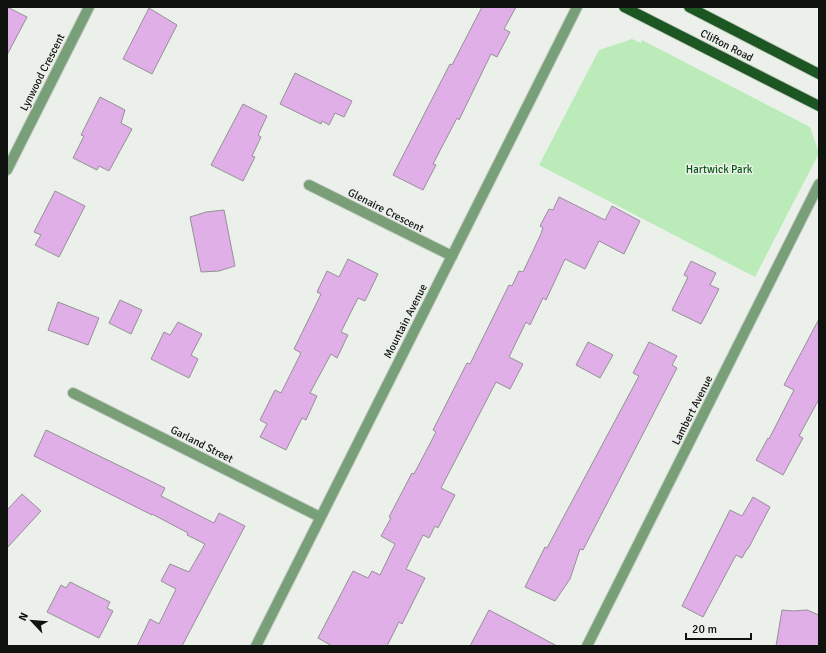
<svg xmlns="http://www.w3.org/2000/svg" width="826" height="653" font-family="Signika,sans-serif">
<style>
.green{fill:#baebb9}
.building{fill:#e0afe8;stroke:#959096}
.lines{fill:none;stroke-linecap:round;stroke-linejoin:round}
.minor-casing{stroke:#c8cdc7;stroke-width:12}
.major-casing{stroke:#c8cdc7;stroke-width:12}
.minor{stroke:#799f79;stroke-width:10}
.major{stroke:#1c5721;stroke-width:10}
.labels{text-anchor:middle;stroke-width:3;stroke-linejoin:round;paint-order:stroke}
.street-label{font-size:11px;fill:#0f120f;stroke:#ebf1ea}
.park-label{font-size:11px;fill:#075915;stroke:#ebf1ea}
</style>
<rect width="100%" height="100%" fill="#ebf1ea"/>
<path class="green" d="M 632,39 L 641,43 L 642,40 L 810,127 L 819,153 L 755,277 L 539,165 L 599,50 Z"/>
<g class="building">
<path d="M 7,7 L 27,17 L 7,55 Z"/>
<path d="M 482,7 L 516,7 L 504,29 L 510,32 L 497,57 L 491,54 L 459,120 L 457,118 L 433,164 L 436,165 L 423,190 L 393,175 L 450,64 L 452,65 Z"/>
<path d="M 149,8 L 177,25 L 152,74 L 123,59 Z"/>
<path d="M 295,73 L 352,101 L 344,117 L 335,113 L 329,125 L 322,121 L 321,124 L 280,104 Z"/>
<path d="M 100,97 L 125,110 L 121,123 L 132,129 L 109,171 L 99,166 L 97,170 L 73,158 L 84,136 L 81,135 Z"/>
<path d="M 243,104 L 267,116 L 258,135 L 261,137 L 252,156 L 255,157 L 243,181 L 211,165 Z"/>
<path d="M 55,191 L 85,206 L 59,257 L 35,245 L 41,235 L 34,232 Z"/>
<path d="M 559,197 L 605,220 L 612,206 L 640,221 L 624,254 L 599,241 L 585,269 L 565,259 L 546,300 L 543,298 L 530,325 L 526,322 L 509,357 L 523,364 L 510,389 L 496,382 L 441,488 L 455,495 L 438,528 L 435,526 L 429,538 L 423,535 L 406,569 L 425,578 L 402,624 L 399,622 L 387,646 L 332,646 L 318,638 L 353,571 L 368,578 L 372,571 L 380,575 L 395,544 L 381,536 L 391,518 L 389,517 L 412,473 L 414,474 L 436,432 L 433,430 L 467,363 L 470,364 L 509,285 L 512,286 L 519,271 L 523,272 L 540,236 L 543,228 L 540,226 L 549,209 L 553,210 Z"/>
<path d="M 224,210 L 235,266 L 219,271 L 201,272 L 190,217 L 206,212 Z"/>
<path d="M 348,259 L 378,274 L 365,301 L 358,298 L 341,332 L 348,335 L 337,358 L 331,354 L 310,393 L 317,396 L 306,420 L 302,418 L 286,450 L 260,437 L 267,424 L 260,420 L 275,390 L 281,393 L 301,353 L 294,349 L 321,294 L 317,292 L 327,271 L 339,277 Z"/>
<path d="M 691,261 L 716,273 L 710,285 L 719,289 L 701,324 L 672,310 L 688,277 L 684,275 Z"/>
<path d="M 120,300 L 142,310 L 131,334 L 109,323 Z"/>
<path d="M 58,302 L 99,318 L 88,345 L 48,330 Z"/>
<path d="M 819,319 L 819,399 L 799,436 L 803,438 L 783,475 L 756,460 L 768,438 L 769,439 L 794,390 L 784,385 Z"/>
<path d="M 178,322 L 202,334 L 191,355 L 198,359 L 189,378 L 151,359 L 164,332 L 170,335 Z"/>
<path d="M 588,342 L 613,355 L 600,378 L 576,365 Z"/>
<path d="M 649,342 L 677,356 L 672,365 L 677,368 L 583,550 L 580,549 L 570,579 L 555,601 L 525,587 L 545,547 L 547,548 L 639,376 L 633,373 Z"/>
<path d="M 46,430 L 165,488 L 161,496 L 214,523 L 219,513 L 245,526 L 182,646 L 137,646 L 150,619 L 159,624 L 176,589 L 161,581 L 170,564 L 189,572 L 205,544 L 187,535 L 188,533 L 152,514 L 152,515 L 34,456 Z"/>
<path d="M 22,494 L 41,511 L 7,548 L 7,510 Z"/>
<path d="M 753,497 L 770,507 L 748,549 L 747,549 L 742,558 L 736,555 L 703,617 L 682,606 L 730,510 L 742,516 Z"/>
<path d="M 70,582 L 110,602 L 107,608 L 113,611 L 99,638 L 47,612 L 61,585 L 66,588 Z"/>
<path d="M 489,610 L 516,624 L 557,646 L 470,646 Z"/>
<path d="M 782,610 L 793,611 L 807,610 L 819,615 L 819,646 L 776,646 Z"/>
</g>
<g class="lines">
<defs>
<g id="minor">
<path d="M 7,170 L 89,7"/>
<path d="M 309,185 L 452,256"/>
<path d="M 73,393 L 320,517"/>
<path d="M 256,646 L 577,7"/>
<path d="M 587,646 L 819,184"/>
</g>
<g id="major">
<path d="M 624,7 L 819,106"/>
<path d="M 689,7 L 819,74"/>
</g>
</defs>
<use href="#minor" class="minor-casing"/>
<use href="#major" class="major-casing"/>
<use href="#minor" class="minor"/>
<use href="#major" class="major"/>
</g>
<g class="labels">
<g class="street-label">
<text transform="translate(727 45) rotate(27)" y="4">Clifton Road</text>
<text transform="translate(42 72) rotate(-63)" y="4">Lynwood Crescent</text>
<text transform="translate(386 210) rotate(27)" y="4">Glenaire Crescent</text>
<text transform="translate(405 321) rotate(-63)" y="4">Mountain Avenue</text>
<text transform="translate(692 410) rotate(-63)" y="4">Lambert Avenue</text>
<text transform="translate(202 444) rotate(27)" y="4">Garland Street</text>
</g>
<g class="park-label">
<text x="719" y="173">Hartwick Park</text>
</g>
</g>
<rect width="826" height="653" fill="none" stroke="#0f120f" stroke-width="16"/>
<g transform="translate(32 621) rotate(296)" stroke="#ebf1ea" stroke-width="3" paint-order="stroke">
<path d="M0-3L7 15L0 10L-7 15Z" fill="#0f120f"/>
<text y="-6" font-size="11" font-weight="bold" text-anchor="middle" fill="#0f120f">N</text>
</g>
<path d="M686 633v6h65v-6" fill="none" stroke="#0f120f" stroke-width="2"/>
<text x="692" y="633" font-size="12" fill="#0f120f" stroke="#ebf1ea" stroke-width="3" paint-order="stroke">20 m</text>
</svg>
